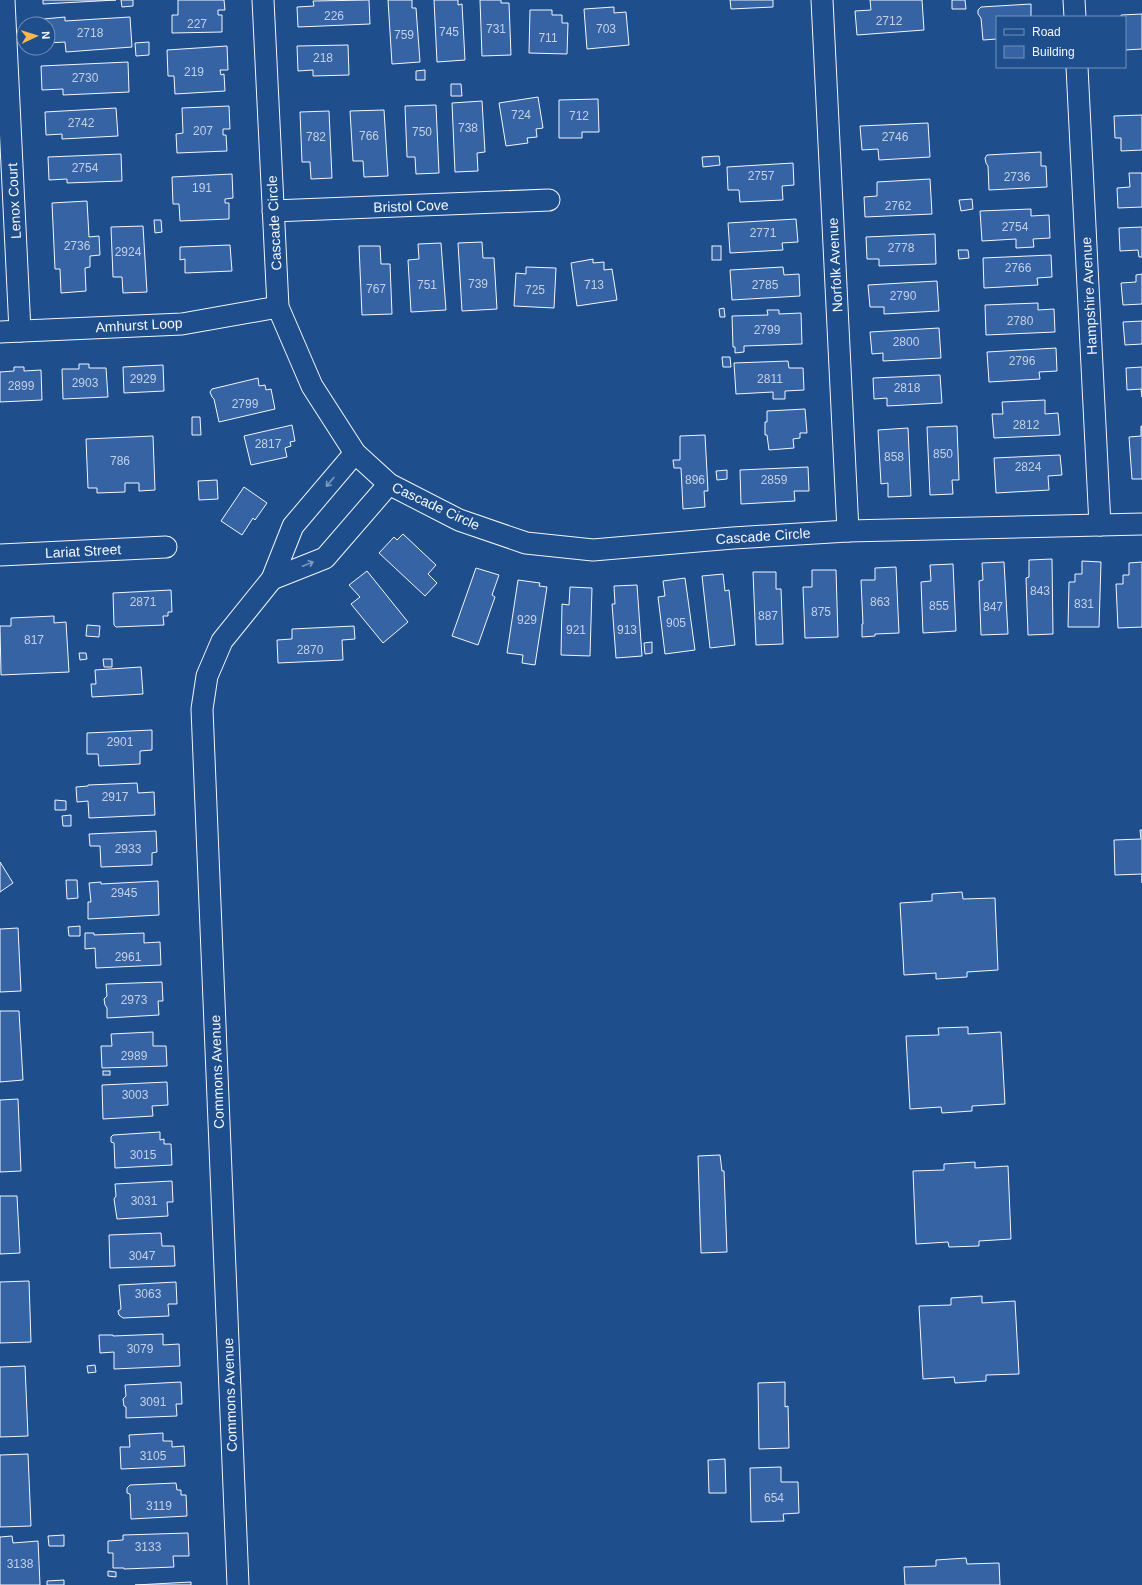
<svg xmlns="http://www.w3.org/2000/svg" width="1142" height="1585" font-family="Helvetica,sans-serif">
<style>
.building{fill:#3563a3;stroke:#f2f6ff}
.lines{fill:none;stroke-linecap:round;stroke-linejoin:round}
.minor-casing{stroke:#f2f6ff;stroke-width:23}
.minor{stroke:#1f4e8c;stroke-width:21}
.oneway{stroke:#7e9ac0}
.labels{text-anchor:middle;stroke-width:3;stroke-linejoin:round;paint-order:stroke}
.number-label{font-size:12px;fill:#c3d1e8}
.street-label{font-size:14px;fill:#f2f6ff;stroke:#1f4e8c}
</style>
<rect width="100%" height="100%" fill="#1f4e8c"/>
<g class="building">
<path d="M 43,0 L 116,0 L 43,4 Z"/>
<path d="M 121,0 L 133,0 L 133,6 L 122,7 Z"/>
<path d="M 178,0 L 224,0 L 225,10 L 218,10 L 218,15 L 222,15 L 222,32 L 172,33 L 172,15 L 178,15 Z"/>
<path d="M 369,0 L 370,24 L 298,27 L 297,7 L 314,6 L 313,1 Z"/>
<path d="M 388,0 L 412,0 L 412,8 L 416,8 L 420,62 L 392,64 Z"/>
<path d="M 434,0 L 458,0 L 458,5 L 462,4 L 465,60 L 437,62 Z"/>
<path d="M 480,0 L 501,0 L 501,3 L 509,3 L 511,55 L 482,56 Z"/>
<path d="M 730,0 L 773,0 L 773,7 L 731,9 Z"/>
<path d="M 870,0 L 922,0 L 924,30 L 857,35 L 855,11 L 871,10 Z"/>
<path d="M 952,0 L 965,0 L 966,9 L 952,9 Z"/>
<path d="M 1031,4 L 1031,17 L 1039,17 L 997,17 L 997,39 L 983,40 L 981,18 L 978,14 L 978,10 L 981,7 Z"/>
<path d="M 614,7 L 614,13 L 626,12 L 629,45 L 587,49 L 584,9 Z"/>
<path d="M 530,10 L 552,10 L 552,15 L 562,15 L 562,23 L 568,23 L 567,54 L 529,53 Z"/>
<path d="M 1142,14 L 1142,49 L 1125,50 L 1125,17 L 1121,17 L 1121,15 Z"/>
<path d="M 65,17 L 65,21 L 130,17 L 132,47 L 66,52 L 65,42 L 48,43 L 48,24 L 43,24 L 43,19 Z"/>
<path d="M 149,42 L 149,55 L 136,56 L 135,43 Z"/>
<path d="M 348,45 L 349,75 L 313,76 L 313,70 L 298,71 L 297,46 Z"/>
<path d="M 227,46 L 228,70 L 220,70 L 221,75 L 224,74 L 225,91 L 175,94 L 174,76 L 168,76 L 167,50 Z"/>
<path d="M 128,62 L 129,92 L 63,95 L 63,89 L 42,90 L 41,66 Z"/>
<path d="M 425,70 L 425,80 L 416,80 L 416,71 Z"/>
<path d="M 451,84 L 461,84 L 462,96 L 451,96 Z"/>
<path d="M 538,97 L 543,128 L 536,129 L 537,137 L 527,138 L 528,143 L 506,146 L 499,103 Z"/>
<path d="M 598,99 L 599,132 L 582,132 L 582,138 L 559,138 L 559,100 Z"/>
<path d="M 482,101 L 485,152 L 477,153 L 478,171 L 455,172 L 452,103 Z"/>
<path d="M 436,105 L 439,173 L 416,174 L 415,157 L 407,157 L 405,106 Z"/>
<path d="M 229,106 L 230,129 L 223,129 L 223,135 L 226,135 L 227,151 L 177,153 L 176,134 L 183,133 L 182,108 Z"/>
<path d="M 116,108 L 118,136 L 62,139 L 62,134 L 46,135 L 45,112 Z"/>
<path d="M 384,110 L 388,176 L 364,177 L 363,161 L 353,161 L 350,111 Z"/>
<path d="M 329,111 L 332,178 L 311,179 L 310,162 L 302,162 L 300,112 Z"/>
<path d="M 1142,115 L 1142,150 L 1121,151 L 1121,138 L 1115,138 L 1114,116 Z"/>
<path d="M 928,123 L 930,157 L 879,160 L 878,149 L 862,150 L 860,126 Z"/>
<path d="M 1041,152 L 1041,166 L 1046,166 L 1047,187 L 989,190 L 988,166 L 986,163 L 985,158 L 987,155 Z"/>
<path d="M 121,154 L 122,181 L 67,183 L 67,179 L 49,180 L 48,157 Z"/>
<path d="M 719,156 L 720,165 L 703,167 L 702,157 Z"/>
<path d="M 793,163 L 794,185 L 782,186 L 783,200 L 740,202 L 739,190 L 728,190 L 727,167 Z"/>
<path d="M 1129,173 L 1142,173 L 1142,207 L 1118,208 L 1117,188 L 1130,187 Z"/>
<path d="M 232,174 L 233,198 L 225,199 L 225,203 L 229,203 L 229,219 L 180,221 L 179,204 L 173,204 L 172,177 Z"/>
<path d="M 930,179 L 932,214 L 865,217 L 864,197 L 877,196 L 877,182 Z"/>
<path d="M 972,199 L 973,209 L 961,211 L 959,200 Z"/>
<path d="M 87,201 L 89,237 L 99,236 L 100,255 L 90,256 L 90,267 L 85,268 L 86,291 L 61,293 L 60,269 L 55,269 L 52,203 Z"/>
<path d="M 1031,209 L 1031,216 L 1049,215 L 1050,238 L 1033,239 L 1034,247 L 1016,248 L 1016,239 L 982,241 L 980,211 Z"/>
<path d="M 796,219 L 798,242 L 782,243 L 783,250 L 730,253 L 728,223 Z"/>
<path d="M 154,220 L 161,220 L 162,232 L 155,233 Z"/>
<path d="M 143,226 L 147,292 L 123,293 L 122,277 L 113,277 L 111,227 Z"/>
<path d="M 1142,227 L 1142,257 L 1139,257 L 1138,250 L 1120,251 L 1119,228 Z"/>
<path d="M 935,234 L 936,264 L 879,266 L 879,259 L 867,259 L 866,237 Z"/>
<path d="M 482,242 L 483,258 L 494,258 L 497,309 L 462,311 L 458,243 Z"/>
<path d="M 441,243 L 446,310 L 411,312 L 408,260 L 419,259 L 418,244 Z"/>
<path d="M 230,245 L 232,271 L 185,273 L 185,259 L 180,260 L 180,247 Z"/>
<path d="M 359,246 L 380,246 L 381,264 L 390,264 L 392,314 L 362,315 Z"/>
<rect x="712" y="246" width="9" height="14"/>
<path d="M 958,250 L 968,250 L 969,258 L 959,259 Z"/>
<path d="M 1051,255 L 1052,277 L 1037,278 L 1038,285 L 984,288 L 983,258 Z"/>
<path d="M 593,259 L 593,263 L 604,262 L 604,270 L 612,269 L 617,300 L 577,306 L 571,263 Z"/>
<path d="M 526,267 L 556,268 L 554,308 L 514,306 L 516,273 L 526,274 Z"/>
<path d="M 783,267 L 784,275 L 799,274 L 800,296 L 732,300 L 730,270 Z"/>
<path d="M 1142,274 L 1142,304 L 1123,305 L 1121,283 L 1136,282 L 1136,275 Z"/>
<path d="M 937,281 L 939,311 L 884,314 L 884,307 L 870,307 L 868,285 Z"/>
<path d="M 1038,303 L 1038,310 L 1054,309 L 1055,332 L 986,335 L 985,305 Z"/>
<path d="M 724,308 L 725,317 L 720,317 L 719,309 Z"/>
<path d="M 767,310 L 779,310 L 779,314 L 801,313 L 802,344 L 744,346 L 744,352 L 735,353 L 735,347 L 733,347 L 732,316 L 768,315 Z"/>
<path d="M 1142,321 L 1142,344 L 1125,345 L 1123,322 Z"/>
<path d="M 939,328 L 941,358 L 883,361 L 883,353 L 872,354 L 870,332 Z"/>
<path d="M 1056,348 L 1057,371 L 1039,372 L 1040,379 L 989,382 L 987,352 Z"/>
<path d="M 722,357 L 730,357 L 731,367 L 723,367 Z"/>
<path d="M 788,361 L 789,368 L 803,368 L 804,390 L 785,391 L 785,399 L 773,399 L 773,392 L 736,394 L 734,363 Z"/>
<path d="M 79,364 L 89,364 L 89,368 L 106,368 L 108,397 L 63,399 L 62,369 L 79,369 Z"/>
<path d="M 163,365 L 164,391 L 124,393 L 123,367 Z"/>
<path d="M 14,367 L 24,367 L 24,371 L 41,370 L 42,400 L 0,402 L 0,372 L 14,371 Z"/>
<path d="M 1142,367 L 1142,397 L 1141,389 L 1127,390 L 1126,368 Z"/>
<path d="M 940,375 L 942,403 L 887,406 L 887,398 L 874,399 L 873,378 Z"/>
<path d="M 258,378 L 259,386 L 265,385 L 266,390 L 271,389 L 275,409 L 219,422 L 214,399 L 212,397 L 210,392 L 212,389 Z"/>
<path d="M 1045,400 L 1045,414 L 1058,413 L 1060,435 L 994,438 L 992,414 L 1003,414 L 1002,402 Z"/>
<path d="M 805,409 L 807,433 L 800,433 L 800,438 L 793,439 L 794,448 L 769,450 L 767,435 L 765,435 L 765,422 L 767,422 L 767,411 Z"/>
<path d="M 192,417 L 200,417 L 201,435 L 192,435 Z"/>
<path d="M 292,425 L 295,441 L 290,442 L 291,446 L 285,448 L 287,457 L 251,465 L 244,436 Z"/>
<path d="M 957,426 L 959,480 L 952,480 L 953,494 L 930,495 L 927,427 Z"/>
<path d="M 1141,426 L 1142,426 L 1142,479 L 1132,479 L 1129,437 L 1141,436 Z"/>
<path d="M 908,428 L 911,496 L 888,497 L 888,483 L 881,484 L 878,430 Z"/>
<path d="M 705,435 L 708,491 L 704,491 L 705,507 L 683,509 L 681,468 L 674,468 L 673,460 L 680,460 L 680,436 Z"/>
<path d="M 153,436 L 155,490 L 139,491 L 139,483 L 125,483 L 125,492 L 97,493 L 97,488 L 88,488 L 86,439 Z"/>
<path d="M 1060,455 L 1062,475 L 1048,476 L 1049,490 L 996,493 L 994,458 Z"/>
<path d="M 808,467 L 809,491 L 794,491 L 795,501 L 741,504 L 740,470 Z"/>
<path d="M 727,470 L 727,479 L 717,480 L 716,471 Z"/>
<path d="M 217,480 L 218,499 L 199,500 L 198,481 Z"/>
<path d="M 244,487 L 267,503 L 255,520 L 253,518 L 242,535 L 221,521 Z"/>
<path d="M 403,534 L 436,565 L 428,574 L 437,583 L 425,596 L 379,553 L 394,537 L 397,540 Z"/>
<path d="M 1052,559 L 1053,634 L 1028,635 L 1026,578 L 1029,577 L 1029,560 Z"/>
<path d="M 1082,561 L 1101,562 L 1099,627 L 1068,627 L 1069,582 L 1075,582 L 1075,574 L 1082,574 Z"/>
<path d="M 1004,562 L 1008,634 L 981,635 L 979,581 L 983,580 L 982,563 Z"/>
<path d="M 1142,562 L 1142,627 L 1118,628 L 1116,584 L 1123,584 L 1123,575 L 1129,575 L 1129,563 Z"/>
<path d="M 953,564 L 956,631 L 923,633 L 921,582 L 931,581 L 930,565 Z"/>
<path d="M 896,567 L 899,633 L 875,634 L 875,636 L 862,637 L 862,624 L 863,624 L 861,580 L 875,580 L 875,568 Z"/>
<path d="M 476,568 L 499,575 L 492,595 L 495,597 L 478,645 L 452,636 Z"/>
<path d="M 812,570 L 836,570 L 838,637 L 805,638 L 803,587 L 812,587 Z"/>
<path d="M 367,571 L 408,622 L 383,643 L 351,604 L 360,597 L 349,585 Z"/>
<path d="M 753,572 L 776,572 L 776,589 L 781,589 L 783,644 L 756,645 Z"/>
<path d="M 723,574 L 725,591 L 729,590 L 735,645 L 710,648 L 702,576 Z"/>
<path d="M 685,578 L 695,650 L 665,654 L 658,597 L 665,596 L 663,581 Z"/>
<path d="M 518,580 L 540,583 L 539,586 L 547,587 L 535,665 L 522,663 L 523,655 L 507,653 Z"/>
<path d="M 637,585 L 642,656 L 616,658 L 612,604 L 615,604 L 614,586 Z"/>
<path d="M 570,587 L 592,588 L 590,656 L 561,655 L 562,604 L 569,605 Z"/>
<path d="M 171,590 L 172,612 L 168,612 L 168,616 L 163,616 L 164,625 L 116,627 L 114,625 L 113,593 Z"/>
<path d="M 54,616 L 54,623 L 66,622 L 69,672 L 1,675 L 0,626 L 11,626 L 11,618 Z"/>
<path d="M 87,625 L 100,626 L 99,637 L 86,636 Z"/>
<path d="M 354,626 L 355,639 L 342,640 L 343,660 L 278,663 L 277,640 L 292,639 L 292,629 Z"/>
<path d="M 652,642 L 652,653 L 645,654 L 644,643 Z"/>
<path d="M 79,653 L 86,653 L 87,659 L 80,660 Z"/>
<path d="M 103,659 L 112,659 L 112,667 L 104,667 Z"/>
<path d="M 141,667 L 143,694 L 92,697 L 91,684 L 96,684 L 95,670 Z"/>
<path d="M 152,730 L 152,750 L 140,751 L 140,764 L 99,766 L 98,754 L 87,754 L 87,733 Z"/>
<path d="M 137,783 L 138,793 L 154,792 L 155,815 L 89,818 L 88,801 L 77,802 L 76,787 L 88,786 L 88,785 Z"/>
<path d="M 55,800 L 66,801 L 66,810 L 55,810 Z"/>
<path d="M 71,815 L 71,826 L 63,826 L 62,816 Z"/>
<path d="M 1140,830 L 1142,830 L 1142,883 L 1142,874 L 1115,875 L 1114,840 L 1141,839 Z"/>
<path d="M 156,831 L 157,852 L 152,853 L 152,865 L 101,867 L 100,846 L 90,846 L 89,834 Z"/>
<path d="M 0,862 L 13,883 L 0,892 Z"/>
<path d="M 66,880 L 77,880 L 78,898 L 67,899 Z"/>
<path d="M 158,881 L 159,915 L 88,919 L 88,902 L 91,902 L 89,883 L 101,882 L 101,884 Z"/>
<path d="M 962,892 L 963,899 L 995,898 L 998,970 L 967,972 L 967,977 L 936,979 L 936,973 L 904,975 L 900,903 L 932,901 L 932,894 Z"/>
<path d="M 80,926 L 80,936 L 69,936 L 68,927 Z"/>
<path d="M 18,928 L 21,991 L 0,992 L 0,929 Z"/>
<path d="M 85,933 L 94,933 L 94,935 L 144,933 L 144,943 L 160,942 L 161,965 L 96,968 L 95,948 L 85,949 Z"/>
<path d="M 162,982 L 163,1001 L 158,1001 L 159,1015 L 107,1018 L 107,1008 L 105,1005 L 104,999 L 107,996 L 106,984 Z"/>
<path d="M 0,1011 L 19,1011 L 23,1080 L 0,1082 Z"/>
<path d="M 968,1027 L 968,1034 L 1001,1032 L 1005,1104 L 972,1106 L 972,1111 L 942,1113 L 941,1107 L 910,1109 L 906,1036 L 939,1035 L 938,1028 Z"/>
<path d="M 153,1032 L 153,1046 L 166,1046 L 167,1066 L 102,1068 L 101,1046 L 112,1046 L 111,1034 Z"/>
<rect x="103" y="1071" width="7" height="4"/>
<path d="M 167,1082 L 168,1105 L 152,1106 L 153,1116 L 103,1119 L 102,1085 Z"/>
<path d="M 18,1099 L 21,1171 L 0,1172 L 0,1100 Z"/>
<path d="M 160,1132 L 160,1140 L 164,1139 L 164,1144 L 171,1144 L 172,1165 L 115,1168 L 114,1143 L 111,1142 L 111,1137 L 113,1135 Z"/>
<path d="M 720,1155 L 722,1171 L 724,1171 L 727,1252 L 701,1253 L 698,1156 Z"/>
<path d="M 975,1162 L 975,1168 L 1008,1166 L 1011,1239 L 979,1241 L 979,1246 L 949,1247 L 948,1242 L 916,1244 L 913,1171 L 944,1170 L 944,1164 Z"/>
<path d="M 172,1181 L 173,1202 L 167,1202 L 168,1216 L 117,1219 L 114,1199 L 116,1196 L 115,1184 Z"/>
<path d="M 0,1196 L 17,1196 L 20,1253 L 0,1254 Z"/>
<path d="M 161,1233 L 162,1246 L 174,1246 L 175,1266 L 110,1268 L 109,1235 Z"/>
<path d="M 29,1281 L 31,1342 L 0,1343 L 0,1282 Z"/>
<path d="M 176,1282 L 177,1304 L 168,1304 L 169,1316 L 123,1318 L 119,1315 L 118,1311 L 121,1309 L 119,1285 Z"/>
<path d="M 982,1296 L 982,1303 L 1015,1301 L 1019,1374 L 986,1375 L 986,1381 L 955,1383 L 954,1377 L 923,1379 L 919,1306 L 951,1305 L 951,1298 Z"/>
<path d="M 163,1334 L 163,1345 L 179,1344 L 180,1366 L 114,1369 L 114,1352 L 100,1353 L 99,1335 L 113,1335 L 113,1336 Z"/>
<path d="M 95,1365 L 96,1372 L 88,1373 L 87,1366 Z"/>
<path d="M 25,1366 L 28,1436 L 0,1437 L 0,1367 Z"/>
<path d="M 181,1382 L 182,1404 L 176,1404 L 177,1416 L 126,1418 L 126,1407 L 124,1406 L 123,1399 L 126,1396 L 125,1385 Z"/>
<path d="M 785,1382 L 785,1407 L 788,1406 L 789,1448 L 759,1449 L 758,1383 Z"/>
<path d="M 163,1433 L 163,1441 L 172,1441 L 172,1447 L 184,1446 L 185,1466 L 121,1469 L 120,1447 L 130,1447 L 129,1435 Z"/>
<path d="M 28,1454 L 31,1526 L 0,1527 L 0,1455 Z"/>
<path d="M 725,1459 L 726,1493 L 709,1493 L 708,1460 Z"/>
<path d="M 781,1467 L 781,1482 L 798,1482 L 799,1513 L 783,1514 L 784,1521 L 751,1522 L 750,1468 Z"/>
<path d="M 176,1483 L 177,1490 L 181,1490 L 181,1495 L 186,1495 L 187,1516 L 131,1519 L 130,1494 L 127,1493 L 127,1488 L 130,1485 Z"/>
<path d="M 188,1533 L 189,1556 L 173,1556 L 174,1567 L 124,1569 L 124,1568 L 113,1568 L 113,1553 L 108,1553 L 108,1541 L 123,1540 L 123,1535 Z"/>
<path d="M 64,1535 L 64,1546 L 49,1546 L 48,1536 Z"/>
<path d="M 12,1536 L 13,1543 L 38,1541 L 40,1585 L 0,1585 L 0,1537 Z"/>
<path d="M 966,1558 L 967,1564 L 999,1563 L 1000,1585 L 905,1585 L 904,1567 L 936,1566 L 936,1560 Z"/>
<path d="M 108,1571 L 116,1572 L 116,1577 L 108,1576 Z"/>
<path d="M 64,1580 L 64,1585 L 47,1585 L 47,1581 Z"/>
<path d="M 191,1582 L 191,1585 L 135,1585 Z"/>
</g>
<g class="lines">
<defs>
<g id="minor">
<path d="M 4,0 L 20,331"/>
<path d="M 263,0 L 278,307 L 312,386 L 355,453 L 389,484 L 459,520 L 526,543 L 593,550 L 733,538 L 848,531 L 1142,524"/>
<path d="M 822,0 L 848,531"/>
<path d="M 1074,0 L 1075,17"/>
<path d="M 1077,67 L 1100,525"/>
<path d="M 273,211 L 549,200"/>
<path d="M 0,332 L 182,324 L 278,307"/>
<path d="M 0,555 L 166,547"/>
<path d="M 272,579 L 325,558 L 389,484"/>
<path d="M 238,1585 L 202,709 L 207,676 L 222,641 L 272,579 L 293,526 L 355,453"/>
</g>
</defs>
<use href="#minor" class="minor-casing"/>
<use href="#minor" class="minor"/>
</g>
<defs><path id="oneway-shaft" d="M-6 0H5M1.5-3L5.5 0L1.5 3" fill="none" stroke-width="1.6" stroke-linecap="round" stroke-linejoin="round"/></defs>
<g class="oneway">
<use href="#oneway-shaft" transform="translate(330 482) rotate(130)"/>
<use href="#oneway-shaft" transform="translate(308 564) rotate(-22)"/>
</g>
<g class="labels">
<g class="number-label">
<text x="334" y="20">226</text>
<text x="889" y="25">2712</text>
<text x="197" y="28">227</text>
<text x="496" y="33">731</text>
<text x="606" y="33">703</text>
<text x="449" y="36">745</text>
<text x="90" y="37">2718</text>
<text x="404" y="39">759</text>
<text x="548" y="42">711</text>
<text x="323" y="62">218</text>
<text x="194" y="76">219</text>
<text x="85" y="82">2730</text>
<text x="521" y="119">724</text>
<text x="579" y="120">712</text>
<text x="81" y="127">2742</text>
<text x="468" y="132">738</text>
<text x="203" y="135">207</text>
<text x="422" y="136">750</text>
<text x="369" y="140">766</text>
<text x="316" y="141">782</text>
<text x="895" y="141">2746</text>
<text x="85" y="172">2754</text>
<text x="761" y="180">2757</text>
<text x="1017" y="181">2736</text>
<text x="202" y="192">191</text>
<text x="898" y="210">2762</text>
<text x="1015" y="231">2754</text>
<text x="763" y="237">2771</text>
<text x="77" y="250">2736</text>
<text x="901" y="252">2778</text>
<text x="128" y="256">2924</text>
<text x="1018" y="272">2766</text>
<text x="478" y="288">739</text>
<text x="427" y="289">751</text>
<text x="594" y="289">713</text>
<text x="765" y="289">2785</text>
<text x="376" y="293">767</text>
<text x="535" y="294">725</text>
<text x="903" y="300">2790</text>
<text x="1020" y="325">2780</text>
<text x="767" y="334">2799</text>
<text x="906" y="346">2800</text>
<text x="1022" y="365">2796</text>
<text x="143" y="383">2929</text>
<text x="770" y="383">2811</text>
<text x="85" y="387">2903</text>
<text x="21" y="390">2899</text>
<text x="907" y="392">2818</text>
<text x="245" y="408">2799</text>
<text x="1026" y="429">2812</text>
<text x="268" y="448">2817</text>
<text x="943" y="458">850</text>
<text x="894" y="461">858</text>
<text x="120" y="465">786</text>
<text x="1028" y="471">2824</text>
<text x="695" y="484">896</text>
<text x="774" y="484">2859</text>
<text x="1040" y="595">843</text>
<text x="143" y="606">2871</text>
<text x="880" y="606">863</text>
<text x="1084" y="608">831</text>
<text x="939" y="610">855</text>
<text x="993" y="611">847</text>
<text x="821" y="616">875</text>
<text x="768" y="620">887</text>
<text x="527" y="624">929</text>
<text x="676" y="627">905</text>
<text x="576" y="634">921</text>
<text x="627" y="634">913</text>
<text x="34" y="644">817</text>
<text x="310" y="654">2870</text>
<text x="120" y="746">2901</text>
<text x="115" y="801">2917</text>
<text x="128" y="853">2933</text>
<text x="124" y="897">2945</text>
<text x="128" y="961">2961</text>
<text x="134" y="1004">2973</text>
<text x="134" y="1060">2989</text>
<text x="135" y="1099">3003</text>
<text x="143" y="1159">3015</text>
<text x="144" y="1205">3031</text>
<text x="142" y="1260">3047</text>
<text x="148" y="1298">3063</text>
<text x="140" y="1353">3079</text>
<text x="153" y="1406">3091</text>
<text x="153" y="1460">3105</text>
<text x="774" y="1502">654</text>
<text x="159" y="1510">3119</text>
<text x="148" y="1551">3133</text>
<text x="20" y="1568">3138</text>
</g>
<g class="street-label">
<text transform="translate(14 201) rotate(-93)" y="5">Lenox Court</text>
<text transform="translate(411 206) rotate(-2)" y="5">Bristol Cove</text>
<text transform="translate(274 223) rotate(-93)" y="5">Cascade Circle</text>
<text transform="translate(835 265) rotate(-93)" y="5">Norfolk Avenue</text>
<text transform="translate(1089 296) rotate(-93)" y="5">Hampshire Avenue</text>
<text transform="translate(139 325) rotate(-3)" y="5">Amhurst Loop</text>
<text transform="translate(436 506) rotate(25)" y="5">Cascade Circle</text>
<text transform="translate(763 536) rotate(-4)" y="5">Cascade Circle</text>
<text transform="translate(83 551) rotate(-3)" y="5">Lariat Street</text>
<text transform="translate(217 1072) rotate(-92)" y="5">Commons Avenue</text>
<text transform="translate(230 1395) rotate(-92)" y="5">Commons Avenue</text>
</g>
</g>
<rect x="996" y="16" width="130" height="52" fill="#1f4e8c" stroke="#7391ba"/>
<rect x="1004" y="29" width="20" height="6" fill="#1f4e8c" stroke="#7391ba"/>
<text x="1032" y="36" font-size="12" fill="#f2f6ff">Road</text>
<rect x="1004" y="46" width="20" height="12" fill="#3563a3" stroke="#7391ba"/>
<text x="1032" y="56" font-size="12" fill="#f2f6ff">Building</text>
<g transform="translate(36 36) rotate(86)"><circle r="19" fill="#1f4e8c" stroke="#7391ba"/>
<path d="M0-3L7 15L0 10L-7 15Z" fill="#ffb74d"/>
<text y="-6" font-size="11" font-weight="bold" text-anchor="middle" fill="#f2f6ff">N</text>
</g>
</svg>
